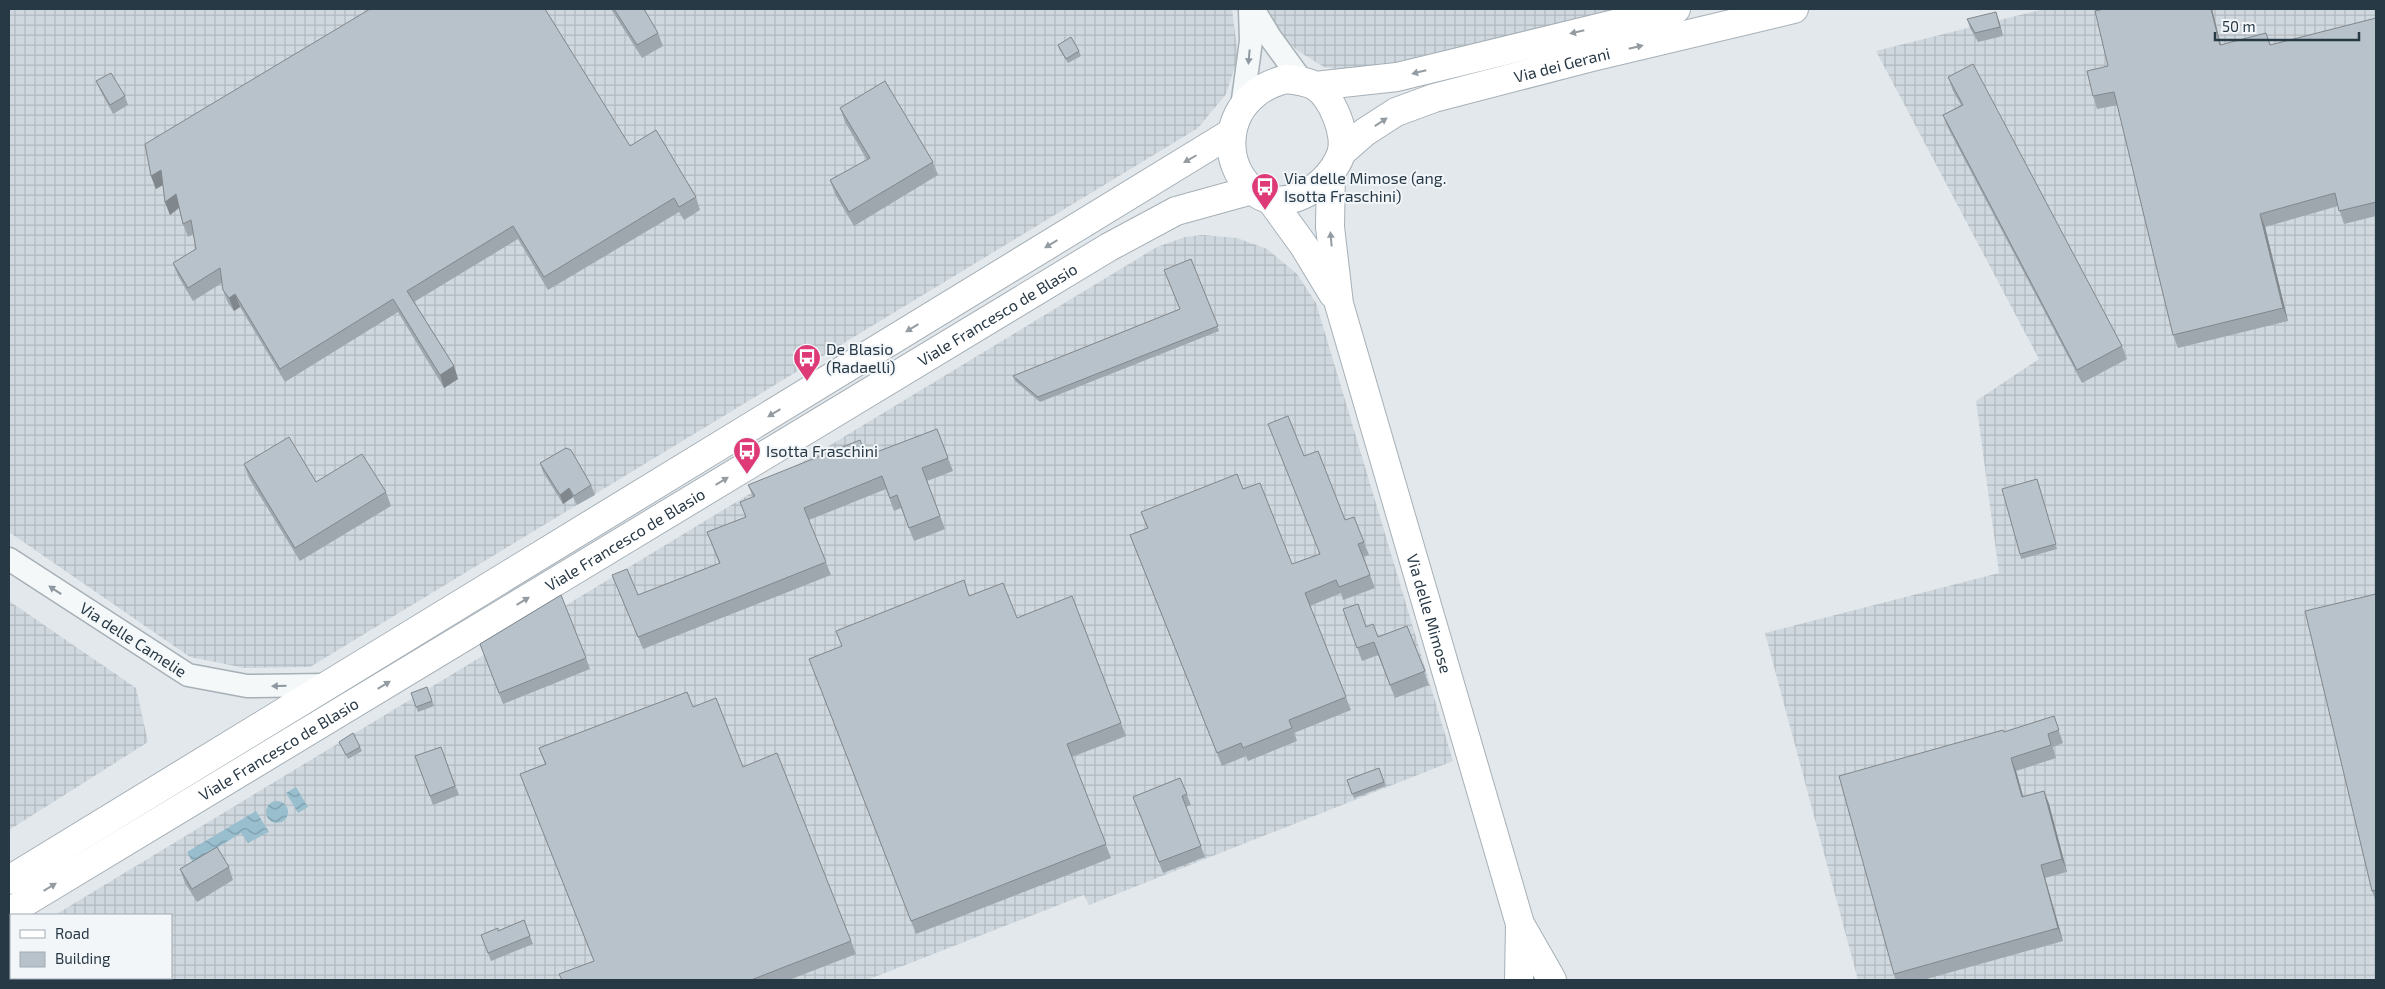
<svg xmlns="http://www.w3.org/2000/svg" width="2385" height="989" font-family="'Exo 2',sans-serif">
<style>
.industrial{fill:url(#industrial-grid)}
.water{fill:url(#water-waves)}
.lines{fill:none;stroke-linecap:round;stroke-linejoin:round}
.street-casing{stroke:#a6b0b7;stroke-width:25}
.secondary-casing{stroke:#a6b0b7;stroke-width:30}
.street{stroke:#f5f8f9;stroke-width:22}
.secondary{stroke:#fff;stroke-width:28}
.wall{fill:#9ea7ae}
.shaded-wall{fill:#81888d}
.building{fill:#b8c2ca;stroke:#81888d}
.oneway{fill:#949ca2}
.oneway2{fill:#8e98a0}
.labels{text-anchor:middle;stroke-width:4;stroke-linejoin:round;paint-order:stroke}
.street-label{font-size:16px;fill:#283946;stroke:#f2f6f9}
.poi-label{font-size:16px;fill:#283946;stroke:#f2f6f9;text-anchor:start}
</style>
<defs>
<pattern id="industrial-grid" width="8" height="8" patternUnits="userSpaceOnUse" patternTransform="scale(1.25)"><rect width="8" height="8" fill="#cfd8de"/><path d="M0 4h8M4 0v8" fill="none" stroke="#b2bac0"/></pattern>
<pattern id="water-waves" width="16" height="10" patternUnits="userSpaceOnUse" patternTransform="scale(1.25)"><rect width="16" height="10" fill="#99bfcf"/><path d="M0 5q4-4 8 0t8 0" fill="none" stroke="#7d9caa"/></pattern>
</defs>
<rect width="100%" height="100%" fill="#e2e8ec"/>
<g class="industrial">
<path d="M 9,9 L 1232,9 L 1238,57 L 1226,94 L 1198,128 L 310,667 L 245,668 L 190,657 L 9,532 Z"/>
<path d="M 1268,9 L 1628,9 L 1397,67 L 1356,72 L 1324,67 L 1298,51 L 1280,35 Z"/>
<path d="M 2044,9 L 2376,9 L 2376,980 L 1858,980 L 1765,633 L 1999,573 L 1976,401 L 2039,359 L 1876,51 Z"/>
<path d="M 1202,235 L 1237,238 L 1267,249 L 1297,274 L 1316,303 L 1453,761 L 1089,905 L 1084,895 L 867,980 L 9,980 L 9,944 L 11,942 L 11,978 L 171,978 L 171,915 L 55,915 L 1157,247 L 1185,237 Z"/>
<path d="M 9,601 L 136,688 L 148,742 L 9,830 Z"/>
</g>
<g class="water">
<path d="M 296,787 L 308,807 L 298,813 L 286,793 Z"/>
<circle cx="277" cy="812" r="11"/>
<path d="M 256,811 L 269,832 L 248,843 L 241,833 L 193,863 L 187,852 Z"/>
</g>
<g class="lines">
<defs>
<g id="street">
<path d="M 1253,9 L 1270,37 L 1302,81"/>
<path d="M 1242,107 L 1251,41 L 1250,9"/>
<path id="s1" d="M 9,559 L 188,675 L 247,686 L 328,685"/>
</g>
<g id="secondary">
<path d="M 1286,79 C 1296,80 1306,81 1315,86 C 1332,97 1348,135 1341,154 C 1329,188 1280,218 1250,188 C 1223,161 1226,117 1255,94 C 1264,86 1275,82 1286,79 Z"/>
<path d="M 1315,86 L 1397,77 L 1676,9"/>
<path id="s2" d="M 1342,152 L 1365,132 L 1396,112 L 1434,98 L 1592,57 L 1794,9"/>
<path id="s3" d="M 1331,172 L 1330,227 L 1339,304 L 1520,924 L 1552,980"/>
<path d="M 1270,199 L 1304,246 L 1333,294"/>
<path d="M 9,880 L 1231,133"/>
<path id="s4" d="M 9,912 L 1109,247 L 1176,211 L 1252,190"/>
<path d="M 1519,980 L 1520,925"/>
</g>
</defs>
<use href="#street" class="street-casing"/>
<use href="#secondary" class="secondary-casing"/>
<use href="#street" class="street"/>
<use href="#secondary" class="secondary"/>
</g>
<g class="wall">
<path d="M 611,9 L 644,9 L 658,33 L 663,46 L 642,58 Z"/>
<path d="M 2104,9 L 2212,9 L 2221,45 L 2266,33 L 2271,45 L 2376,18 L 2376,216 L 2344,224 L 2338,206 L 2265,227 L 2288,321 L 2178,348 L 2173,335 L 2118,105 L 2097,109 L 2093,96 L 2108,66 Z"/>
<path d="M 1967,19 L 1999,21 L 2003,36 L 1978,42 L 1970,28 Z"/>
<path d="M 1058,45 L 1079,51 L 1081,56 L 1068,63 L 1059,49 Z"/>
<path d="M 1948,77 L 2122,346 L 2127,359 L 2082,383 L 1948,128 L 1943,115 L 1961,105 L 1953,91 Z"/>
<path d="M 96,81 L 125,96 L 128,105 L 113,114 L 100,90 Z"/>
<path d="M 840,108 L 933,162 L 938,175 L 854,226 L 835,194 L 830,180 L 867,160 L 845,122 Z"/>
<path d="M 630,146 L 696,197 L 700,210 L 684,220 L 679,212 L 548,290 L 518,239 L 414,302 L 454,366 L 458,379 L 444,388 L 398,312 L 285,382 L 240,307 L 234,311 L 228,303 L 223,290 L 222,283 L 193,301 L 178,276 L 173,263 L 196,249 L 193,234 L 188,237 L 183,224 L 179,208 L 170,215 L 165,202 L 163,185 L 156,189 L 151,176 Z"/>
<path d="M 1191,259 L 1219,331 L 1040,402 L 1015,381 L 1013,376 L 1180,309 Z"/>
<path d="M 937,429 L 953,471 L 927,481 L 945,529 L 914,541 L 901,508 L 894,511 L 886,489 L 809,520 L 831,575 L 643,649 L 612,575 L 638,595 L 719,563 L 707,532 L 746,517 L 753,497 L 748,485 L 866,456 Z"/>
<path d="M 1304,456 L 1345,520 L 1354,517 L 1369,555 L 1363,557 L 1375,588 L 1343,600 L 1341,593 L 1310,606 L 1351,710 L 1294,733 L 1297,741 L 1248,761 L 1246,756 L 1222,766 L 1130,535 L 1147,528 L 1141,512 L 1243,489 L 1292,564 L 1319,554 Z"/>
<path d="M 540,463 L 591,485 L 595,495 L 577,505 L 573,497 L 563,504 L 543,472 Z"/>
<path d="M 244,464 L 316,482 L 386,492 L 391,506 L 300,561 L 249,478 Z"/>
<path d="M 2037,479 L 2057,549 L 2021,559 L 2020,554 Z"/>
<path d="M 2376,594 L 2376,902 L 2372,891 Z"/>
<path d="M 969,596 L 1017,618 L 1121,723 L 1126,736 L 1072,757 L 1111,858 L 916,934 L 814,672 Z"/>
<path d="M 1343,609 L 1366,627 L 1378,637 L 1407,626 L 1429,685 L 1395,698 L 1378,655 L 1362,661 Z"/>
<path d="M 480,644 L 586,658 L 590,669 L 503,704 Z"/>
<path d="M 427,687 L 434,706 L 418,712 L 411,693 Z"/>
<path d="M 693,707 L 743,767 L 851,941 L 856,954 L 789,980 L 562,980 L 594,961 L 520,774 L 545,764 L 539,748 Z"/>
<path d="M 2054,716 L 2063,743 L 2053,747 L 2056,758 L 2016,771 L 2023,797 L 2044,791 L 2049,804 L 2067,872 L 2045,878 L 2063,941 L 1923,980 L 1896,980 L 1894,974 L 2004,732 Z"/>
<path d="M 339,742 L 360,747 L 362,751 L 348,759 Z"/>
<path d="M 441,747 L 459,795 L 433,805 L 415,756 Z"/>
<path d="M 1379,768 L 1386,786 L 1354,798 L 1347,780 Z"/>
<path d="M 1180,778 L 1191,805 L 1186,807 L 1205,857 L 1163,873 L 1133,797 Z"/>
<path d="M 229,867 L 233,880 L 197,902 L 185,883 L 180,869 Z"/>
<path d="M 524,920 L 533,944 L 491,961 L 481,935 L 498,931 Z"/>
</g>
<g class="shaded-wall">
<path d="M 2211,9 L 2212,9 L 2224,58 L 2220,45 Z"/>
<path d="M 1996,12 L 1999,21 L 2003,36 L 2000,27 Z"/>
<path d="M 161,170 L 166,183 L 156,189 L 151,176 Z"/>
<path d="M 176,194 L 180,207 L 170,215 L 165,202 Z"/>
<path d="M 2260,214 L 2265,227 L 2288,321 L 2283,308 Z"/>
<path d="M 235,294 L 240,307 L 234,311 L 229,298 Z"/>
<path d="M 454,366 L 458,379 L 444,388 L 440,375 Z"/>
<path d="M 569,488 L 573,497 L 563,504 L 560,495 Z"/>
<path d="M 2011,758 L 2016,771 L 2027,810 L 2022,797 Z"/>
<path d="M 2044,791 L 2049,804 L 2067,872 L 2062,859 Z"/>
<path d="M 2041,865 L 2045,878 L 2063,941 L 2058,928 Z"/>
</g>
<g class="building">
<path d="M 370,9 L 545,9 L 630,146 L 656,130 L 696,197 L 679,207 L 674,198 L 544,277 L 513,226 L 407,291 L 454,366 L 440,375 L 393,299 L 280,369 L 235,294 L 229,298 L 223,290 L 220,268 L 188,288 L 173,263 L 196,249 L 191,220 L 183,224 L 176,194 L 165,202 L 161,170 L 151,176 L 145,144 Z"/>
<path d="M 614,9 L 644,9 L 658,33 L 637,45 Z"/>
<path d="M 2104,9 L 2211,9 L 2220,45 L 2266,33 L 2270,45 L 2376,18 L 2376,202 L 2339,211 L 2335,193 L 2260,214 L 2283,308 L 2173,335 L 2114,92 L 2093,96 L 2087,71 L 2108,66 L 2095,11 Z"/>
<path d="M 1996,12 L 2000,27 L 1975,33 L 1967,19 Z"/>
<path d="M 1071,37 L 1079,51 L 1066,59 L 1058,45 Z"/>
<path d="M 1973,64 L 2122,346 L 2077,370 L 1943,115 L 1963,105 L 1948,77 Z"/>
<path d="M 111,73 L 125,96 L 110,105 L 96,81 Z"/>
<path d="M 885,81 L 933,162 L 849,212 L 830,180 L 870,158 L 840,108 Z"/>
<path d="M 1191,259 L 1218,326 L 1038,397 L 1013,376 L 1180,309 L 1164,270 Z"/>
<path d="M 1288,416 L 1304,456 L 1318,451 L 1345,520 L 1354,517 L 1364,542 L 1358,544 L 1370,575 L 1339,587 L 1336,580 L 1305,593 L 1346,697 L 1289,720 L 1292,728 L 1243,748 L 1241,743 L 1217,753 L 1130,535 L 1148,528 L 1141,512 L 1237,474 L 1243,489 L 1260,483 L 1292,564 L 1320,554 L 1268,424 Z"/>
<path d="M 937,429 L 948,458 L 922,468 L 940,516 L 909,528 L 897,495 L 890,498 L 882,476 L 804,508 L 826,562 L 638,637 L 612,575 L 627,569 L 638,595 L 720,563 L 707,532 L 746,517 L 740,502 L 755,496 L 748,485 L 860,440 L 866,456 Z"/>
<path d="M 289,437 L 316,482 L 362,454 L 386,492 L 295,548 L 244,464 Z"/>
<path d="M 566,448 L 571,450 L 591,485 L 574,496 L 569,488 L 560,495 L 540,463 Z"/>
<path d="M 2037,479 L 2056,544 L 2020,554 L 2002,489 Z"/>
<path d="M 964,580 L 969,596 L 1003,583 L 1017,618 L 1072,596 L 1121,723 L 1067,744 L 1106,844 L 911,921 L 809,659 L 842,646 L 836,631 Z"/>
<path d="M 2376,594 L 2376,890 L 2372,891 L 2305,611 Z"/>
<path d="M 561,595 L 586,658 L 499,693 L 480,644 Z"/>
<path d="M 1358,604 L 1366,627 L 1373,624 L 1378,637 L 1407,626 L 1425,671 L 1390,685 L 1374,642 L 1357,648 L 1343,609 Z"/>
<path d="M 427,687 L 432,701 L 416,707 L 411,693 Z"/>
<path d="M 687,692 L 693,707 L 716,698 L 743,767 L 777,753 L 851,941 L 751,980 L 562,980 L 559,974 L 594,961 L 520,774 L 546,764 L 539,748 Z"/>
<path d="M 2054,716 L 2059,730 L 2048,734 L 2051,745 L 2011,758 L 2022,797 L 2044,791 L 2062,859 L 2041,865 L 2058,928 L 1894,974 L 1839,776 L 2003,730 L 2004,732 Z"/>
<path d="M 353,733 L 360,747 L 346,755 L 339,742 Z"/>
<path d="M 441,747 L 455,786 L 430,796 L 415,756 Z"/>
<path d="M 1379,768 L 1384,782 L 1352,794 L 1347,780 Z"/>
<path d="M 1180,778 L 1187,794 L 1182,796 L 1201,846 L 1159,862 L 1133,797 Z"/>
<path d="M 217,847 L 229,867 L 192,889 L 180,869 Z"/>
<path d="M 524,920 L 530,936 L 488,953 L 481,935 L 498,928 L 498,931 Z"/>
</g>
<defs><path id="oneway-solid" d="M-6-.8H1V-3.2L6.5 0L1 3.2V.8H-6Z" transform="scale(1.25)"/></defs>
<g class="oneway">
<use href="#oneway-solid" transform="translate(1577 32) rotate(167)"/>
<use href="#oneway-solid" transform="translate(1636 47) rotate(-13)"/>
<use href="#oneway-solid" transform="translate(1419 72) rotate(166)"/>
<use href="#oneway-solid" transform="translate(1381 122) rotate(-33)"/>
<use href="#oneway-solid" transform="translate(1190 159) rotate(150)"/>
<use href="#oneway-solid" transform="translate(1331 239) rotate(-95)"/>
<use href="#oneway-solid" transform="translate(1051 244) rotate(149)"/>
<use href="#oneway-solid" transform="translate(912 328) rotate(149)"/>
<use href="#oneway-solid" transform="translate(774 413) rotate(149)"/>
<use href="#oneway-solid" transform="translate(722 481) rotate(-31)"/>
<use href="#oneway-solid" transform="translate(523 601) rotate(-31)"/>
<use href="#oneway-solid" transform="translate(384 685) rotate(-31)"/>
<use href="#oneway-solid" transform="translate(50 887) rotate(-31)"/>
</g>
<g class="oneway2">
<use href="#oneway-solid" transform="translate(1249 57) rotate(95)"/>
<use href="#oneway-solid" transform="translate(55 590) rotate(-147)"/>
<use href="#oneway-solid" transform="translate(279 686) rotate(179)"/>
</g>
<defs>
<symbol id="bus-pin" viewBox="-11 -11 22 30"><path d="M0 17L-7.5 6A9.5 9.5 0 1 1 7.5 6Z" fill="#dd3a77" stroke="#f2f6f9"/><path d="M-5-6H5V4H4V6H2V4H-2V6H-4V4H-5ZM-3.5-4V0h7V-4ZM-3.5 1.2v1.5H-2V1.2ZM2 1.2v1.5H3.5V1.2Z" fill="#fff"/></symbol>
</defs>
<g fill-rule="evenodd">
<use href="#bus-pin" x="1249" y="171" width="32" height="43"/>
<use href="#bus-pin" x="791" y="342" width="32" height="43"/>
<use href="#bus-pin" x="731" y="435" width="32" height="43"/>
</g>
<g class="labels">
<g class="street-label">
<text dy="6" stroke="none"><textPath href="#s2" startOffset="240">Via dei Gerani</textPath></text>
<text dy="6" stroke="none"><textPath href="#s4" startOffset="1155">Viale Francesco de Blasio</textPath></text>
<text dy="6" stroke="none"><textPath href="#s4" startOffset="720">Viale Francesco de Blasio</textPath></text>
<text dy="6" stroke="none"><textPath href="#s3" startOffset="455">Via delle Mimose</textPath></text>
<text dy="6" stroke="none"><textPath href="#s1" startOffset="148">Via delle Camelie</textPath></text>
<text dy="6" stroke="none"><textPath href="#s4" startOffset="315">Viale Francesco de Blasio</textPath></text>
</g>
<g class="poi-label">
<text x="1284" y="184">Via delle Mimose (ang.<tspan x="1284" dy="18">Isotta Fraschini)</tspan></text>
<text x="826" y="355">De Blasio<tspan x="826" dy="18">(Radaelli)</tspan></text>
<text x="766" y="457">Isotta Fraschini</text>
</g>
</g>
<rect width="2385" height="989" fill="none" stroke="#283946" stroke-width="20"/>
<rect x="10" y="914" width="162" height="65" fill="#f2f6f9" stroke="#a1aab1"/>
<rect x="20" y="930" width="25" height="8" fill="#ffffff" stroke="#a1aab1"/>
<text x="55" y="939" font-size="15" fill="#283946">Road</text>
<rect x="20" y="952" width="25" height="15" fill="#b8c2ca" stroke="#a1aab1"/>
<text x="55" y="964" font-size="15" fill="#283946">Building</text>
<path d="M2215 32v8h144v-8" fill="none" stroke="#283946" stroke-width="2.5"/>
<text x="2222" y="32" font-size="15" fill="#283946" stroke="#f2f6f9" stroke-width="4" paint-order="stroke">50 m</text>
</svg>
